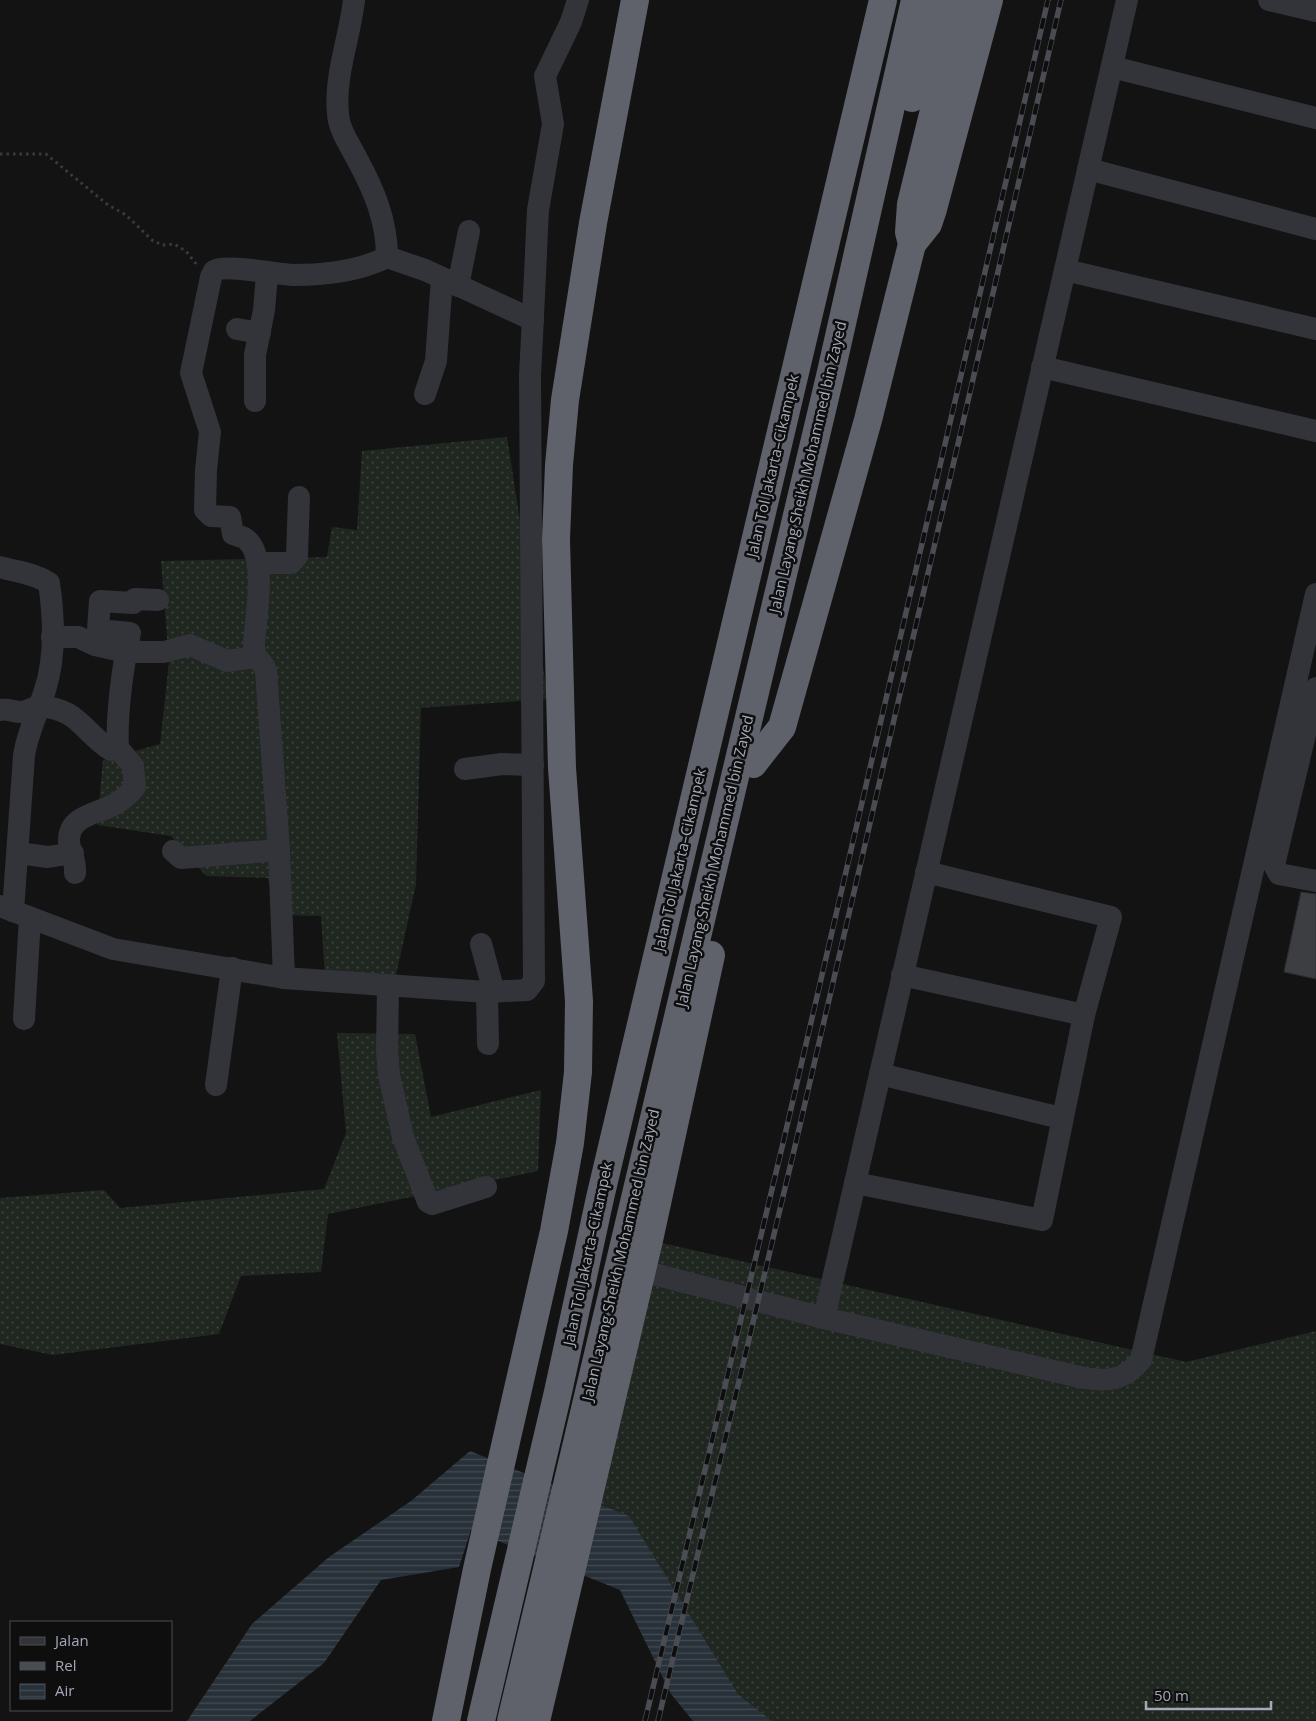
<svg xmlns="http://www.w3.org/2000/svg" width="1316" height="1721" font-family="'Open Sans',sans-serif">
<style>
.grass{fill:url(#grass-dots)}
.water{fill:url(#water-rules)}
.building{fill:#3c3e42;stroke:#2d2c30}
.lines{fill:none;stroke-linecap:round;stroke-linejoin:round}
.path{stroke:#393b41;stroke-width:3;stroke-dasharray:2.5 4;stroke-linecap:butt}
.minor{stroke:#33343a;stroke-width:22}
.highway{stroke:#5f626b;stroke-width:28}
.rail-casing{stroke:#4a4c53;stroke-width:5.5}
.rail{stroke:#0e0e0f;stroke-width:4;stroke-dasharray:11;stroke-linecap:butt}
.labels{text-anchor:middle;stroke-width:5;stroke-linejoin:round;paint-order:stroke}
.street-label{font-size:15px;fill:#a3a9b6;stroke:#0e0e0f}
</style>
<defs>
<pattern id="grass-dots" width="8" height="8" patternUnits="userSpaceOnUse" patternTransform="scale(1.25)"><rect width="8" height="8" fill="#1f2720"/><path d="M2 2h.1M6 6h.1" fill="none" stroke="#3c443e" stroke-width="1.8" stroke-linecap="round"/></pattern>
<pattern id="water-rules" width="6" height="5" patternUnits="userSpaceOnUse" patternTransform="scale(1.25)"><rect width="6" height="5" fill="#283139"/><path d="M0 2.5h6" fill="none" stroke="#444c53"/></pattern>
</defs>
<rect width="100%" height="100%" fill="#131314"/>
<g class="grass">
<path d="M 507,437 L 548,699 L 421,708 L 416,884 L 395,980 L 325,976 L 321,916 L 278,915 L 268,878 L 206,876 L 171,836 L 97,825 L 103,760 L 160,744 L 169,662 L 161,561 L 327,557 L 332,527 L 357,530 L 362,451 Z"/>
<path d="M 337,1033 L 415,1034 L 431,1117 L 541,1090 L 538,1171 L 328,1214 L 321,1272 L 241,1276 L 219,1334 L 53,1355 L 0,1344 L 0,1198 L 104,1190 L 120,1208 L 324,1189 L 346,1133 Z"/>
<path d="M 649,1240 L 1186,1362 L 1316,1331 L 1316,1721 L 772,1721 L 738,1694 L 628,1516 L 588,1498 Z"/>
</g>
<path class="water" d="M 470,1451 L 629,1516 L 738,1694 L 772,1721 L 693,1721 L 671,1694 L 620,1590 L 471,1530 L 459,1567 L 381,1580 L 324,1663 L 250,1721 L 187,1721 L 252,1624 L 329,1557 L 411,1501 Z"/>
<path class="building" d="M 1301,892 L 1316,894 L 1316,979 L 1284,972 Z"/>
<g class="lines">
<path class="path" d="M 0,154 L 46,154 L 108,205 L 126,215 L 153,241 L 163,245 L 174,244 L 186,251 L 197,265"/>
<g class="minor">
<path d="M 354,0 C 350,37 334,76 338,114 C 339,130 350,145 357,159 C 374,190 387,221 387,257"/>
<path d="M 1269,0 L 1316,11"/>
<path d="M 1112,67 L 1316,118"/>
<path d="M 1088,169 L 1316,229"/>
<path d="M 1065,270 L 1316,329"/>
<path d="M 458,286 L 469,231"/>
<path d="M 237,329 L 260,333"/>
<path d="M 1042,367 L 1316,431"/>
<path d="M 425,394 L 436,361 L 442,278"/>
<path d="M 255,401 L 255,355 L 264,310 L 267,274"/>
<path d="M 258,563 L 291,563 L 297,556 L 299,497"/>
<path d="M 0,567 C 17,572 34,573 49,583 C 54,617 56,656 45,690 C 38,713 27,733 24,756 L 13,911"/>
<path d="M 52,637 L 78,637 L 95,645 L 126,652 L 164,652 L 190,645 L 227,661 L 256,657"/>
<path d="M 1316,688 L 1274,865 L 1279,874 L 1316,881"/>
<path d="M 0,710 C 8,708 15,713 23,712 C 28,711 33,707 39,707 C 76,706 85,734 111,750 L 118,748 C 116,715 123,665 130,633 L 98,630 L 100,601 L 133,603 L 135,599 L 158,600"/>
<path d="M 465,769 L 502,764 L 533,765"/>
<path d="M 173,851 L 181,858 L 279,850"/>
<path d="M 18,853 L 48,857 L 73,853"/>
<path d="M 75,873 C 76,857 68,850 69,839 C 70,814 102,813 117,803 C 124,799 130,793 135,787 L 133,766 L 118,748"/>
<path d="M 0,906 L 113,949 L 284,978 L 487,992 L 527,990 L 534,981 L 530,375 L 532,337 L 538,210 L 553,124 L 545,76 L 571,22 L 578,0"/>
<path d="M 481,944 L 494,992"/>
<path d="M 902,975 L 1084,1015"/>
<path d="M 284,978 L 279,850 L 266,671 C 264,661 254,660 254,645 C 255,619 268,559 247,540 C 243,536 237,536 233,534 L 230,517 L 211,516 L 205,510 L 206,470 L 210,432 L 191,373 L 211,277 L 214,271 C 224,264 276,274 293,275 C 324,275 360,271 387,257 L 425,270 L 533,320"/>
<path d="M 388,987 L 387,1050 L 389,1075 L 403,1137 L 428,1202 L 432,1204 L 486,1187"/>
<path d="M 487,992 L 488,1044"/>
<path d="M 24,1019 L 30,918"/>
<path d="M 880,1074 L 1061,1118"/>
<path d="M 216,1085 L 232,968"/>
<path d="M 855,1183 L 1042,1220 L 1084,1015 L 1111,917 L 926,872"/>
<path d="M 642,1271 L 824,1318 L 1084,1378 C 1109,1382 1125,1380 1141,1360 L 1316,594"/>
<path d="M 824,1318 L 1127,0"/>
</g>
<g class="highway">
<path d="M 912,98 L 936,0"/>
<path d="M 912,244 L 928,224 L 933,209 L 989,0"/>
<path d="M 753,764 L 782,727 L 868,420 L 912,244 L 909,232 L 911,204 L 961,0"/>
<path d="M 446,1721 L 477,1569 L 554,1231 L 570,1143 L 578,1072 L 579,1001 L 562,768 L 556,539 L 559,465 L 565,400 L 593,223 L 635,0"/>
<path d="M 481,1721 L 558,1392 L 600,1198 L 883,0"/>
<path d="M 511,1721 L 831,372 L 915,0"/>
<path d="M 536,1721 L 649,1240 L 711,955"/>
</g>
<defs>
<g id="rail">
<path d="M 645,1721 L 784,1139 L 1048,0"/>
<path d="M 658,1721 L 796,1142 L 1061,0"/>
</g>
</defs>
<use href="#rail" class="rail-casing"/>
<use href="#rail" class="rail"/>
</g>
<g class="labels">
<g class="street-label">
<text transform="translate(773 466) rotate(-77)" y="5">Jalan Tol Jakarta–Cikampek</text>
<text transform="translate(808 467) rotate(-77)" y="5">Jalan Layang Sheikh Mohammed bin Zayed</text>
<text transform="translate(680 860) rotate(-77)" y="5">Jalan Tol Jakarta–Cikampek</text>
<text transform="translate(715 861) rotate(-77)" y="5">Jalan Layang Sheikh Mohammed bin Zayed</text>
<text transform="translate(588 1254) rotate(-78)" y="5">Jalan Tol Jakarta–Cikampek</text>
<text transform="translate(621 1255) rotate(-77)" y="5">Jalan Layang Sheikh Mohammed bin Zayed</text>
</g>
</g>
<rect x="10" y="1621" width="162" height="90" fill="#0e0e0f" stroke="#4a4c52"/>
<rect x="20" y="1637" width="25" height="8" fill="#33343a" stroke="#4a4c52"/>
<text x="55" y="1646" font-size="15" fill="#a3a9b6">Jalan</text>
<rect x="20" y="1662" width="25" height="8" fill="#4a4c53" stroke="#4a4c52"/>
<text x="55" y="1671" font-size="15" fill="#a3a9b6">Rel</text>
<rect x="20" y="1684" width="25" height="15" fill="url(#water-rules)" stroke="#4a4c52"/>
<text x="55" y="1696" font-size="15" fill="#a3a9b6">Air</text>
<path d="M1146 1701v8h125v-8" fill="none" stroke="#a3a9b6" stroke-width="2.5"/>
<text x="1154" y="1701" font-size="15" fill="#a3a9b6" stroke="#0e0e0f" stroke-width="4" paint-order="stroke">50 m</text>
</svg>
